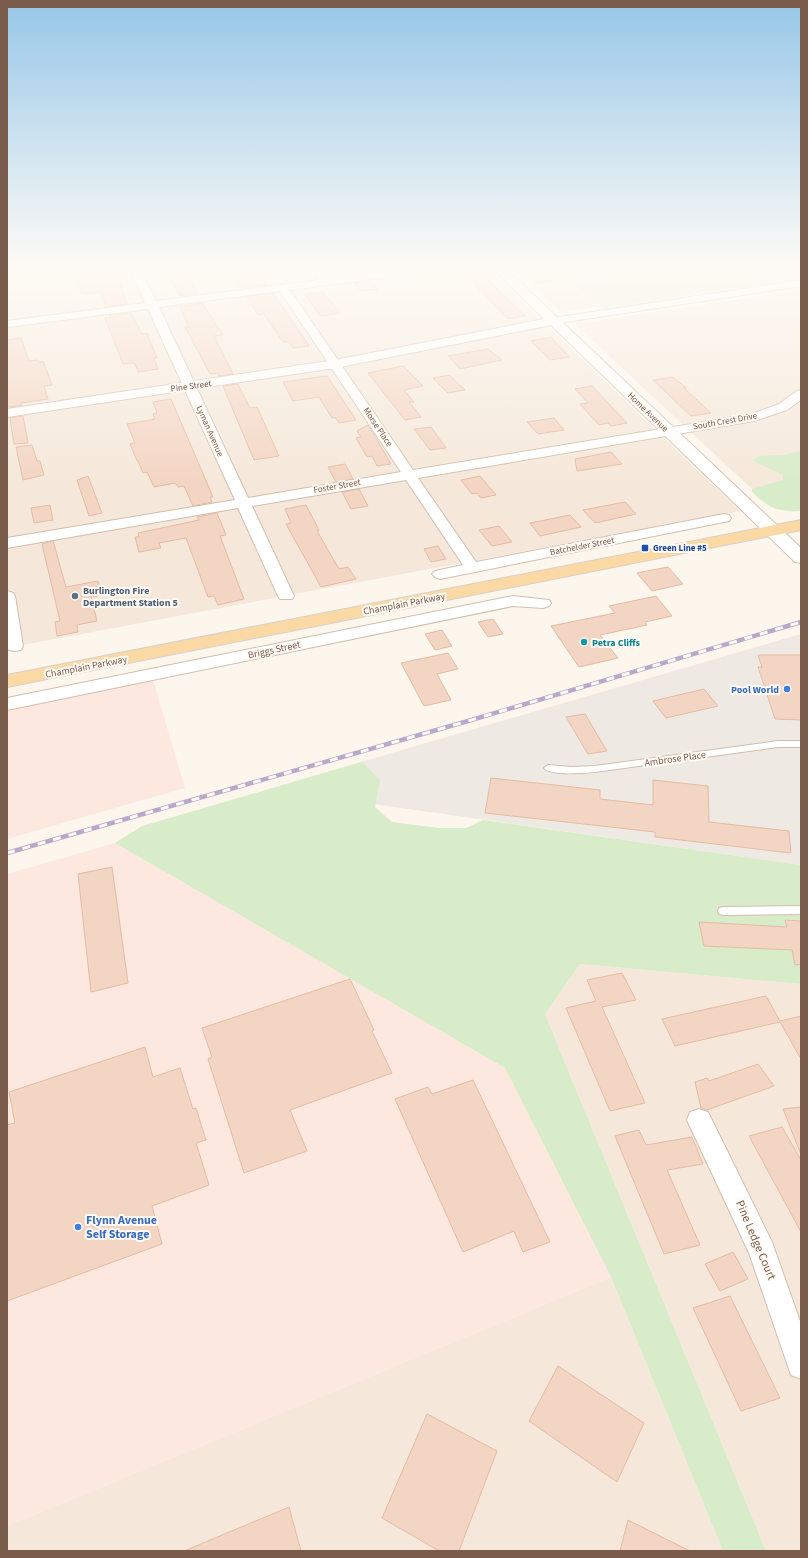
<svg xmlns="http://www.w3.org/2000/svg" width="808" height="1558" font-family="'Source Sans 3',sans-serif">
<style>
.residential{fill:#f5e8da}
.commercial{fill:#fde8e0}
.industrial{fill:#efe9e4}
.green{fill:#d8ecc9}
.building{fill:#f3d5c3;stroke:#e6bba3}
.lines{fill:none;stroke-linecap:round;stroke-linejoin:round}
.lane-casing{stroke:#d1beb0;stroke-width:2}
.street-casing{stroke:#d1beb0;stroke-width:2}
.secondary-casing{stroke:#d6c0b0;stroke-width:2}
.primary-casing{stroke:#dad1cd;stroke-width:2}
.lane{fill:#fff;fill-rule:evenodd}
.street{fill:#fff;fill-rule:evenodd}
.secondary{fill:#fff;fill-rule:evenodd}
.primary{fill:#fbd9a5;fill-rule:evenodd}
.rail-casing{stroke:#b9a8c9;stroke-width:4.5}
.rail{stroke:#fffaf3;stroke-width:3;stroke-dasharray:8;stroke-linecap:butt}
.transit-dot{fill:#1a4fb4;stroke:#fffaf3;stroke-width:1.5}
.service-dot{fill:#5c6f8a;stroke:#fffaf3;stroke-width:1.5}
.culture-dot{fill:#0f9aa8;stroke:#fffaf3;stroke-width:1.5}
.shop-dot{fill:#3f7fe0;stroke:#fffaf3;stroke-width:1.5}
.labels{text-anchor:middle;stroke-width:4;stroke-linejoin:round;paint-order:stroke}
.far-street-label{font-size:9px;fill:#7a5c4d;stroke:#fffaf3}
.far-transit-label{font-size:9px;font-weight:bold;fill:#164399;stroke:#fffaf3;text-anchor:start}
.service-label{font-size:10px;font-weight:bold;fill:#4e5e75;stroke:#fffaf3;text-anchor:start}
.street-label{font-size:10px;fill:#7a5c4d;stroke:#fffaf3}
.culture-label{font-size:10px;font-weight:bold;fill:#0d838f;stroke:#fffaf3;text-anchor:start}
.shop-label{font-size:10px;font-weight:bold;fill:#366cbe;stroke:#fffaf3;text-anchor:end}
.near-shop-label{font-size:12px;font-weight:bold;fill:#366cbe;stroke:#fffaf3;text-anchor:start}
.near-street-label{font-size:12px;fill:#7a5c4d;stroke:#fffaf3}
</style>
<rect width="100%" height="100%" fill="#fdf6ec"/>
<g class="residential">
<path d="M 7,266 L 485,266 L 740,511 L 7,648 Z"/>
<path d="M 513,266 L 639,266 L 567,277 L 602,306 L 561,312 Z"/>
<path d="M 769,266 L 801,266 L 801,274 L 785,277 Z"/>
<path d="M 801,290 L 801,473 L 797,477 L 752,489 L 575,324 Z"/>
<path d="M 580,964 L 801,984 L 801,1551 L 766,1551 L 545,1014 Z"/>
<path d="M 611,1277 L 723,1551 L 7,1551 L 7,1526 Z"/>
</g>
<g class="commercial">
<path d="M 153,680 L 185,788 L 7,839 L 7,709 Z"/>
<path d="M 115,843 L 505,1068 L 611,1277 L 7,1526 L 7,874 Z"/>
</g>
<path class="industrial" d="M 801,634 L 801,865 L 268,789 Z"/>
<g class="green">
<path d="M 639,266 L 769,266 L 789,280 L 604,308 L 567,277 Z"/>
<path d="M 801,451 L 801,511 C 777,512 769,508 752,492 L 752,489 L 783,480 L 783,475 L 757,463 L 753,460 L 759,456 L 782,455 Z"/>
<path d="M 362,762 L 380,780 L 375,807 L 392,822 L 439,828 L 466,828 L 483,820 L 801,865 L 801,984 L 580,964 L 545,1014 L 766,1551 L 723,1551 L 611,1277 L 505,1068 L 115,843 L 142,826 Z"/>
</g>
<g class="building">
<path d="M 99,266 L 114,266 L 127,304 L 106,307 L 101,292 L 82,294 L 77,280 L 82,280 L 78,269 Z"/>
<path d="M 157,266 L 177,266 L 187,281 L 191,280 L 198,293 L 180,296 L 171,280 L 165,281 Z"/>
<path d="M 293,266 L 302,278 L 285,281 L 276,268 Z"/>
<path d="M 358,266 L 363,272 L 347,274 L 342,269 Z"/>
<path d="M 521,266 L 541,266 L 558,280 L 537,283 Z"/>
<path d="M 480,271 L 498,290 L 525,316 L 508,319 L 463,273 Z"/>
<path d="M 261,277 L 267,285 L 242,288 L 238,282 L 244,281 L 243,279 Z"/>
<path d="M 371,281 L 378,289 L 361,291 L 354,283 Z"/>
<path d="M 323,292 L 340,313 L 322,316 L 317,312 L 305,294 Z"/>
<path d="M 273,293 L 289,316 L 309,346 L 293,348 L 289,342 L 283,342 L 264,314 L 258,315 L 247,297 Z"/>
<path d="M 202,303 L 223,335 L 214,336 L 233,374 L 219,376 L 218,373 L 210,374 L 185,327 L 189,327 L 180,307 Z"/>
<path d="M 131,313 L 142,334 L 147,333 L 157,358 L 154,358 L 158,369 L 138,372 L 135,363 L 123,364 L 105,318 L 111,317 L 110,315 Z"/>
<path d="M 551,337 L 569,357 L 550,360 L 531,341 Z"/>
<path d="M 21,338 L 29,361 L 38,360 L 39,362 L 43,361 L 52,385 L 44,386 L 48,399 L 21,403 L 22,405 L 9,407 L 7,405 L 7,340 Z"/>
<path d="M 488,349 L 502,360 L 460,369 L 448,356 Z"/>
<path d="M 403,366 L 423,386 L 404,390 L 414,402 L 409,402 L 421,417 L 405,420 L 368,373 Z"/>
<path d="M 449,375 L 465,390 L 448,393 L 433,378 Z"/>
<path d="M 327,376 L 356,420 L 339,423 L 336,418 L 332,418 L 319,397 L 293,401 L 283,382 Z"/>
<path d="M 673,377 L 686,388 L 684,388 L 711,413 L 691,416 L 653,380 Z"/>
<path d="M 238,384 L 250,408 L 257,407 L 279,456 L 254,460 L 223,386 Z"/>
<path d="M 592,386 L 627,423 L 611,426 L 608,423 L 599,425 L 580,404 L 588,403 L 575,389 Z"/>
<path d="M 171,399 L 213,497 L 210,497 L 212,502 L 193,506 L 184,486 L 178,487 L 175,483 L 154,487 L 147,472 L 143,473 L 138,461 L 137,461 L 130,444 L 135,443 L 127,424 L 155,419 L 153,414 L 157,413 L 153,402 Z"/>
<path d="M 23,416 L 28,443 L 14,444 L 10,418 Z"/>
<path d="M 554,418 L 564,430 L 538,434 L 527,422 Z"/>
<path d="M 368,425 L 369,426 L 391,464 L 377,466 L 372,456 L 367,457 L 356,438 L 361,437 L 357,431 Z"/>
<path d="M 431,427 L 446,448 L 430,450 L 414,429 Z"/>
<path d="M 32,445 L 37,461 L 40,461 L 44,475 L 23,480 L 16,447 Z"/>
<path d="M 611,452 L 622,464 L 577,471 L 575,459 Z"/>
<path d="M 345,464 L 353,479 L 336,482 L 328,467 Z"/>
<path d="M 88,476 L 102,513 L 89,516 L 77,480 Z"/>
<path d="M 480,476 L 496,495 L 481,498 L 477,493 L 472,494 L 461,480 Z"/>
<path d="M 359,489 L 368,506 L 351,509 L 342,492 Z"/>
<path d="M 625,502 L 636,514 L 595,523 L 583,510 Z"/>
<path d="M 50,505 L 53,520 L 34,523 L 31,508 Z"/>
<path d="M 306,505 L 319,530 L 317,531 L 339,569 L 348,567 L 356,579 L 321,587 L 286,524 L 291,523 L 285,509 Z"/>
<path d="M 217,513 L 226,535 L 220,536 L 244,599 L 218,605 L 214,596 L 208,597 L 186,538 L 159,543 L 161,548 L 139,552 L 135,537 L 139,537 L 138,533 L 199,520 L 197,517 Z"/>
<path d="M 570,515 L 581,527 L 540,536 L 530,523 Z"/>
<path d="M 499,526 L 512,542 L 492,546 L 479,530 Z"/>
<path d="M 53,541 L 66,587 L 98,581 L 102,595 L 91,597 L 97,621 L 77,625 L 78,632 L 57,636 L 55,622 L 60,621 L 42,544 Z"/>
<path d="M 438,546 L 446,559 L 431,562 L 424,549 Z"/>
<path d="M 668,567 L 683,584 L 652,591 L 637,573 Z"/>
<path d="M 656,596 L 672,616 L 645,622 L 647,625 L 600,635 L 618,658 L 579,667 L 551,626 L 615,613 L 609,606 Z"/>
<path d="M 493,619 L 503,634 L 488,637 L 478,622 Z"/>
<path d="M 442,630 L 452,646 L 435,650 L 425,634 Z"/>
<path d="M 448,653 L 458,669 L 437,674 L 451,700 L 424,706 L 401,663 Z"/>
<path d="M 758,655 L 801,655 L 801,720 L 775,719 L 758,667 L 762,667 Z"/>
<path d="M 704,689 L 718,706 L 666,718 L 653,701 Z"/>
<path d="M 585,714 L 607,751 L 588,754 L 566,717 Z"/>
<path d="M 491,778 L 600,790 L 600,799 L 653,805 L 653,780 L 708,786 L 709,822 L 789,831 L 791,853 L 655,837 L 655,832 L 485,813 Z"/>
<path d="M 112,867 L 128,983 L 91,992 L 78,874 Z"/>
<path d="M 785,920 L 801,921 L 801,964 L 795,965 L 792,950 L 704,946 L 699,922 L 787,927 Z"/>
<path d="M 622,973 L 636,1000 L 602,1007 L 645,1103 L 610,1111 L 566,1008 L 596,1001 L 587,980 Z"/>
<path d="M 350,979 L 374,1030 L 372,1031 L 392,1073 L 290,1110 L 307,1151 L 244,1173 L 208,1059 L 212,1057 L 202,1028 Z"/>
<path d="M 766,996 L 780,1021 L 801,1016 L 801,1059 L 780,1022 L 675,1046 L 662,1019 Z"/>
<path d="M 145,1047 L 153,1077 L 180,1068 L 193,1109 L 196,1108 L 206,1140 L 196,1143 L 209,1185 L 152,1206 L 162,1244 L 7,1301 L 7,1125 L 15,1123 L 9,1092 Z"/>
<path d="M 758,1064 L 774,1086 L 707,1110 L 701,1108 L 695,1082 L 707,1078 L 709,1081 Z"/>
<path d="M 473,1080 L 550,1242 L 523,1252 L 514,1231 L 463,1252 L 395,1099 L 428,1087 L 432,1094 Z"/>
<path d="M 801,1107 L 801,1152 L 800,1152 L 783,1109 Z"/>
<path d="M 782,1127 L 801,1160 L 801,1232 L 749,1136 Z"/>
<path d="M 639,1130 L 646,1145 L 692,1137 L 703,1164 L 667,1170 L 700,1245 L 664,1254 L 615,1136 Z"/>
<path d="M 733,1252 L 748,1279 L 720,1291 L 705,1264 Z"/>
<path d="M 730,1296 L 780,1398 L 741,1411 L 693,1308 Z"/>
<path d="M 558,1366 L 644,1423 L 617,1482 L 529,1421 Z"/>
<path d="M 427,1414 L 497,1451 L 459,1551 L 439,1551 L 382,1518 Z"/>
<path d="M 289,1507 L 301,1551 L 184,1551 Z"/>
<path d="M 628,1520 L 690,1551 L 620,1551 Z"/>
</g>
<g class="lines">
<defs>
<g id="lane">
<path d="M 778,741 L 801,741 L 801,747 L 778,747 L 595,772 C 584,773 550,776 544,768 L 548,765 L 572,767 L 595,766 Z"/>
<path d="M 801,906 L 801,914 L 723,915 L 719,914 L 718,911 L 719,908 L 723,907 Z"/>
</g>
<g id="street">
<path d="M 129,266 L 139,266 L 156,301 L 319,280 L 310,266 L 320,266 L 329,278 L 421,266 L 453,266 L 448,269 L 290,290 L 413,470 L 752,414 L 779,404 L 797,391 L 801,390 L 801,400 L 787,410 L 754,421 L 418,478 L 476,562 L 724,514 L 729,515 L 731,518 L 729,521 L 724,522 L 440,579 L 435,577 L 432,574 L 435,571 L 463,565 L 406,480 L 252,506 L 294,596 L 292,599 L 280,599 L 278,596 L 238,508 L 7,548 L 7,538 L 235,500 L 148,309 L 7,327 L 7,321 L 145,303 ZM 280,291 L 401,472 L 248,498 L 159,307 Z"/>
<path d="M 801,280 L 801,286 L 553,324 L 547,321 L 553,318 Z"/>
<path d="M 7,591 L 13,593 L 15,596 L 23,646 L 21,650 L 15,651 L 9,650 L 7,647 Z"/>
<path d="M 513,596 L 549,600 L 551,603 L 549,606 L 543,608 L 513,606 L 7,710 L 7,698 Z"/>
<path d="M 699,1109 L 708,1112 L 772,1242 L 801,1324 L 801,1379 L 791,1375 L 749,1253 L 687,1120 L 690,1112 Z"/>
</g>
<path id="secondary" d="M 490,266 L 503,266 L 801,548 L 801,563 L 795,562 L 551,325 L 335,368 L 7,417 L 7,409 L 335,360 L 544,319 Z"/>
<path id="primary" d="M 801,520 L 801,530 L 7,687 L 7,675 Z"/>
</defs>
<use href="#lane" class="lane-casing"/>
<use href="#street" class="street-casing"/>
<use href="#secondary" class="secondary-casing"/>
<use href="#primary" class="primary-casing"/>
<use href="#lane" class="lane"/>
<use href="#street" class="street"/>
<use href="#secondary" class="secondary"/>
<use href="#primary" class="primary"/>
<defs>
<path id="rail" d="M 7,853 L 468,721 L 801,622"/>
</defs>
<use href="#rail" class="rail-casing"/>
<use href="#rail" class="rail"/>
</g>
<linearGradient id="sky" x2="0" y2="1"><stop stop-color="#97c7e8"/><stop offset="0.55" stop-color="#fefbf6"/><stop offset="1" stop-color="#fefbf6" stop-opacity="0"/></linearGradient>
<rect width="808" height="485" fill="url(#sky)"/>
<rect class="transit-dot" x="641" y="544" width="8" height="8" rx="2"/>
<circle class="service-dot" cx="75" cy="596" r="4"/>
<circle class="culture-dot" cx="584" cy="642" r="4"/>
<g class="shop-dot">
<circle cx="787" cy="689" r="4"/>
<circle cx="78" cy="1227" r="4"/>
</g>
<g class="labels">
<g class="far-street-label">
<text transform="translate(191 386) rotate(-8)" y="3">Pine Street</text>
<text transform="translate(648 412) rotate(44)" y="3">Home Avenue</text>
<text transform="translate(725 421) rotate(-10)" y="3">South Crest Drive</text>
<text transform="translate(378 427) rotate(56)" y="3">Morse Place</text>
<text transform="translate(210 431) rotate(66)" y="3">Lyman Avenue</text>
<text transform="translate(337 486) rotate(-10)" y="3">Foster Street</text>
<text transform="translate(582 546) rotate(-11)" y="3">Batchelder Street</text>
</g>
<g class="far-transit-label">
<text x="653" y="551">Green Line #5</text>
</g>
<g class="service-label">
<text x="83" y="594">Burlington Fire<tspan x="83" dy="12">Department Station 5</tspan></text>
</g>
<g class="street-label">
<text transform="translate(404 603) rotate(-11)" y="4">Champlain Parkway</text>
<text transform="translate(274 649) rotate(-12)" y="4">Briggs Street</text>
<text transform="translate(86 666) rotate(-11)" y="4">Champlain Parkway</text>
<text transform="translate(675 758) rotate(-8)" y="4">Ambrose Place</text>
</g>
<g class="culture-label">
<text x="592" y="646">Petra Cliffs</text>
</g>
<g class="shop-label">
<text x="779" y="693">Pool World</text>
</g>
<g class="near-shop-label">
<text x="86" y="1224">Flynn Avenue<tspan x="86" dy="14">Self Storage</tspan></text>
</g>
<g class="near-street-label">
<text transform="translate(756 1240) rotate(67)" y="4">Pine Ledge Court</text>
</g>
</g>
<rect width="808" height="1558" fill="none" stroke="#7a5c4d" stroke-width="16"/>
</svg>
